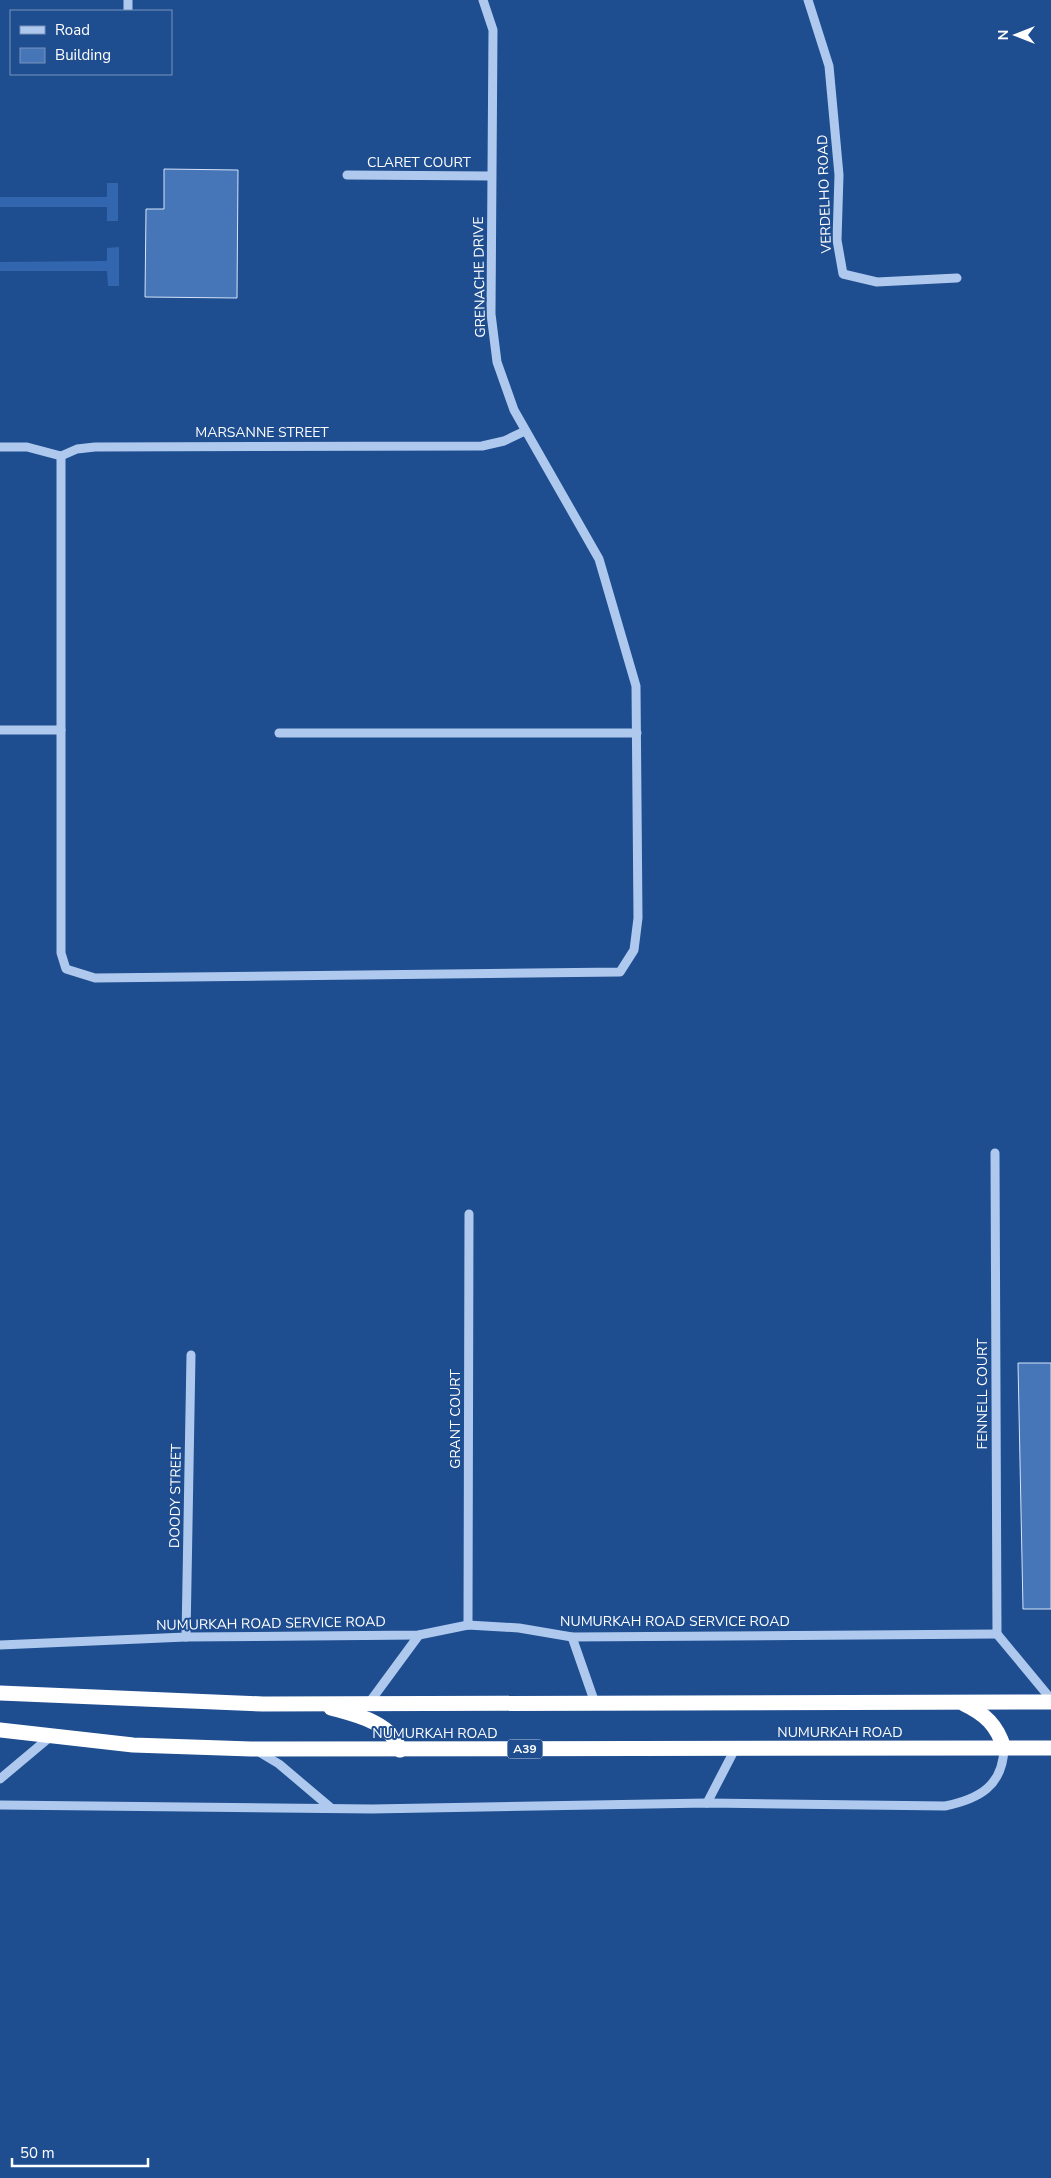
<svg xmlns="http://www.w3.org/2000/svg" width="1051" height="2178" font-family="'Nunito Sans',sans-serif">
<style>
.green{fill:#3266ae}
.building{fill:#4776b8;stroke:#d4e4fa}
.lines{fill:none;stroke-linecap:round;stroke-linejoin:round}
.minor{stroke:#aec9ed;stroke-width:9}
.highway{stroke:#fff;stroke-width:15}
.labels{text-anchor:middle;stroke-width:4;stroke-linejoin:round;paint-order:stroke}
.shield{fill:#1e4d90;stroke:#bccade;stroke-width:1}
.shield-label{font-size:12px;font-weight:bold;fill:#fff}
.street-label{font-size:14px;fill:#fff;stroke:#1e4d90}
</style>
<rect width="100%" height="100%" fill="#1e4d90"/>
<g class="green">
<path d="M 107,183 L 118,183 L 118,221 L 107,221 L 107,207 L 0,207 L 0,197 L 107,197 Z"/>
<path d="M 119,247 L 119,286 L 108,286 L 107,271 L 0,271 L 0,262 L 107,261 L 107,248 Z"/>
</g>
<g class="building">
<path d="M 164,169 L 238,170 L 237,298 L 145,297 L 146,209 L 164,209 Z"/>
<path d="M 1018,1363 L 1051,1363 L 1051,1609 L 1023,1609 Z"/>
</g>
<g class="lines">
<g class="minor">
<path d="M 808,0 L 829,66 L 839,175 L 837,240 L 843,274 L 877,282 L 957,278"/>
<path d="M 128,11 L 128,0"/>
<path d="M 347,175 L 491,176"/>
<path d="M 0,447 L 27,447 L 61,456 L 77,449 L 95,447 L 482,446 L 504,441 L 525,431"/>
<path d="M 61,456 L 61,953 L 66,969 L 95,978 L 620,972 L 634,950 L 638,918 L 636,686 L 599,559 L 514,410 L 497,362 L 491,314 L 493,30 L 483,0"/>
<path d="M 0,730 L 61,730"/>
<path d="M 279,733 L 637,733"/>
<path d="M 995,1153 L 997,1634"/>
<path d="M 468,1625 L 469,1214"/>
<path d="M 997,1634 L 1051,1699"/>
<path d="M 186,1637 L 191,1355"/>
<path d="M 572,1637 L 595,1703"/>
<path d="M 0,1645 L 186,1637 L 419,1635 L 468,1625 L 519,1628 L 572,1637 L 997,1634"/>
<path d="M 369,1703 L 419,1635"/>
<path d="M 259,1752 L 279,1764 L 331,1808"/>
<path d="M 0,1779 L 50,1737"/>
<path d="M 707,1803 L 735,1749"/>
<path d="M 0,1805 L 372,1809 L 707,1803 L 945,1806 C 979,1799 1003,1786 1004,1748"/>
</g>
<g class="highway">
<path d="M 0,1693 L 263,1704 L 1051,1702"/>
<path d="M 964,1704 C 985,1714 997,1725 1004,1748"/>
<path d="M 331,1708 C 356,1715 391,1722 400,1750"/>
<path d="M 0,1730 L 133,1745 L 251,1749 L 1051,1748"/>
</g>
</g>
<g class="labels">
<rect class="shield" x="507.5" y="1739.5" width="35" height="19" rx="4"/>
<g class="shield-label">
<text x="525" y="1753">A39</text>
</g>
<g class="street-label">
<text x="419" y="167">CLARET COURT</text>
<text transform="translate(824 194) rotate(-92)" y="5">VERDELHO ROAD</text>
<text transform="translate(479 277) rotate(-91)" y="5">GRENACHE DRIVE</text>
<text x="262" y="437">MARSANNE STREET</text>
<text transform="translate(982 1394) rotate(-90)" y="5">FENNELL COURT</text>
<text transform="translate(455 1419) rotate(-90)" y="5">GRANT COURT</text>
<text transform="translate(175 1496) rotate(-89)" y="5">DOODY STREET</text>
<text x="675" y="1626">NUMURKAH ROAD SERVICE ROAD</text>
<text transform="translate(271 1623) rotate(-1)" y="5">NUMURKAH ROAD SERVICE ROAD</text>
<text x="840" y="1737">NUMURKAH ROAD</text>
<text x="435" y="1738">NUMURKAH ROAD</text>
</g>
</g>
<rect x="10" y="10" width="162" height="65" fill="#1e4d90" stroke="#7894bc"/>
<rect x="20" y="26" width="25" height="8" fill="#aec9ed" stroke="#7894bc"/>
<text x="55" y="35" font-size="15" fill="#ffffff">Road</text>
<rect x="20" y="48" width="25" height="15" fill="#4776b8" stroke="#7894bc"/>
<text x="55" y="60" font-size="15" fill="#ffffff">Building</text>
<g transform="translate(1016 35) rotate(270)" stroke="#1e4d90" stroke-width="4" paint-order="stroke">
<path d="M0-4L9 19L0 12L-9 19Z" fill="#ffffff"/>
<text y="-8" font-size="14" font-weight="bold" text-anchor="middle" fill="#ffffff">N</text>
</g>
<path d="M12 2158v8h136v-8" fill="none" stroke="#ffffff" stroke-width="2.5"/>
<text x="20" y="2158" font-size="15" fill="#ffffff" stroke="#1e4d90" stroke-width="4" paint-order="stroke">50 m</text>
</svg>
